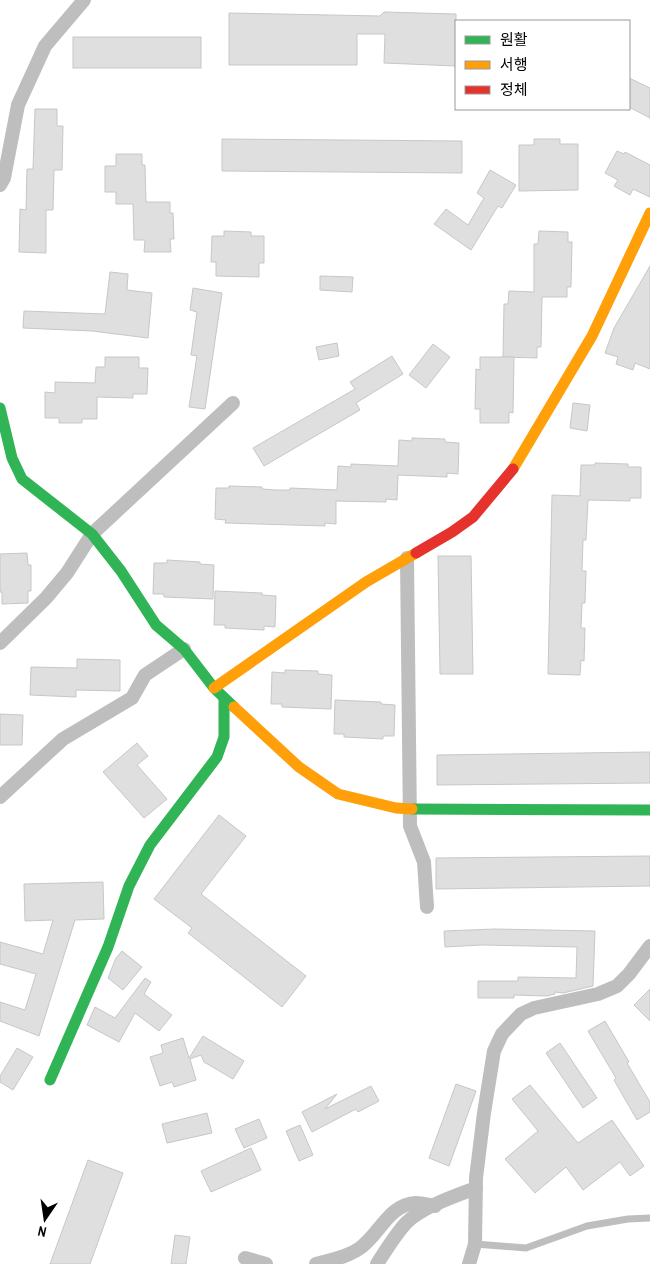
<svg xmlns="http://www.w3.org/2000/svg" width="650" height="1264" font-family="'Archivo Narrow','Noto Sans KR',sans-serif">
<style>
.building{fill:#dfdfdf;stroke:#c7c7c7}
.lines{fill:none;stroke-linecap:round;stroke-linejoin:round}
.lane{stroke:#bebebe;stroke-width:7}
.street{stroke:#bebebe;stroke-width:14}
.fast{stroke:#30b455;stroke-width:11}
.slow{stroke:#ff9f0a;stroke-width:11}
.jam{stroke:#e5322d;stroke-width:11}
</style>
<rect width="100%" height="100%" fill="#fff"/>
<g class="building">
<path d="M 384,12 L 456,14 L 456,66 L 384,63 L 385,34 L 357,34 L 357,65 L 229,65 L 229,13 L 380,16 Z"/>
<rect x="73" y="37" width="128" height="31"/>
<path d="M 629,78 L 650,88 L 650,118 L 629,107 Z"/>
<path d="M 35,109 L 57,109 L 57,126 L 63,126 L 62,170 L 54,170 L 53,210 L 46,210 L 46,253 L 19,252 L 20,209 L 26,210 L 27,169 L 33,169 Z"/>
<path d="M 222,139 L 462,141 L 462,173 L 222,171 Z"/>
<path d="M 534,139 L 560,139 L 560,144 L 578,144 L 578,190 L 519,191 L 519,145 L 534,145 Z"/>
<path d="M 617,151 L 624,154 L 625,152 L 650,165 L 650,197 L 633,189 L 630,195 L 614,186 L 618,180 L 605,173 Z"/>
<path d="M 116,154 L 142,154 L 142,165 L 145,165 L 146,202 L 170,202 L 170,213 L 173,213 L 174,239 L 170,239 L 171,252 L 144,252 L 145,240 L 134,240 L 133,204 L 116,204 L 116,192 L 105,192 L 105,166 L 116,166 Z"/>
<path d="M 490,170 L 516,185 L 502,208 L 498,206 L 471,250 L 434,224 L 446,209 L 468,225 L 484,198 L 477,193 Z"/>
<path d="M 224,231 L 251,232 L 251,236 L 264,236 L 264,263 L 259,263 L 259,277 L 216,276 L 216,262 L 211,262 L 212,236 L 224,236 Z"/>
<path d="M 539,231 L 568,232 L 568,242 L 572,242 L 571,287 L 567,287 L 567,297 L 542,297 L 541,347 L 537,347 L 537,358 L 503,357 L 504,304 L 508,304 L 509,291 L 534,292 L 534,244 L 538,244 Z"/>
<path d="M 650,266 L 650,369 L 635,363 L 633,370 L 616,364 L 618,357 L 605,353 L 614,328 Z"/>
<path d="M 110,272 L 128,274 L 127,290 L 152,293 L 148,338 L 92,331 L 23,328 L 24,311 L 105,314 Z"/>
<path d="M 320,276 L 353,277 L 352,292 L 320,290 Z"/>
<path d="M 193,288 L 222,293 L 205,409 L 189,407 L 197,356 L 191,355 L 197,312 L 190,310 Z"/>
<path d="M 337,343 L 339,356 L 319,360 L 316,347 Z"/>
<path d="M 433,344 L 450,357 L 426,388 L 409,375 Z"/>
<path d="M 392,356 L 403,374 L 356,403 L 360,410 L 264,466 L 253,448 L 355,389 L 350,382 Z"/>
<path d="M 105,357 L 139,357 L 139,368 L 148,368 L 147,394 L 133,394 L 133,398 L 97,397 L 97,419 L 82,419 L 82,423 L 59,423 L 59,418 L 45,418 L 45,392 L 55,393 L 55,382 L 95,383 L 96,367 L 105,367 Z"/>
<path d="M 480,357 L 514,357 L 513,413 L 509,412 L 509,423 L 480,423 L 480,409 L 475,409 L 476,369 L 480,370 Z"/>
<path d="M 573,403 L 590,405 L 587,431 L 570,428 Z"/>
<path d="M 412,438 L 445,439 L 445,442 L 459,443 L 458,474 L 447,473 L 447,477 L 398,475 L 397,500 L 386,499 L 386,502 L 336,501 L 336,524 L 325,523 L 325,526 L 225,523 L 226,520 L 215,519 L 216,488 L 229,488 L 229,486 L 262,487 L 262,489 L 276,490 L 290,490 L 290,488 L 337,490 L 338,466 L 351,467 L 351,464 L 398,466 L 399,440 L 412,441 Z"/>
<path d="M 595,463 L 628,464 L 628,467 L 641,467 L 641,498 L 630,498 L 630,501 L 588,500 L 586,540 L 583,540 L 582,571 L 586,571 L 585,603 L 582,603 L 581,628 L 585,628 L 584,661 L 581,660 L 580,675 L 548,674 L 552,495 L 580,496 L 581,465 L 595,465 Z"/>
<path d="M 27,553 L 28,565 L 31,565 L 31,591 L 28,591 L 28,603 L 2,604 L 2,592 L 0,592 L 0,554 Z"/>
<path d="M 438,556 L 471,556 L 473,674 L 440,674 Z"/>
<path d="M 167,560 L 200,562 L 200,564 L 214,565 L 213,599 L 164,597 L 164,594 L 153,594 L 154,563 L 167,563 Z"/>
<path d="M 215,591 L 262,593 L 262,595 L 276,596 L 275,627 L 264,626 L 264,630 L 225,628 L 225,625 L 214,625 Z"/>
<path d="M 77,659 L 120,660 L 120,691 L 76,690 L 76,697 L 30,695 L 31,667 L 77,668 Z"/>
<path d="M 285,670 L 318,671 L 318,674 L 332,675 L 331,709 L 282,707 L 282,704 L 271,704 L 272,672 L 285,673 Z"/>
<path d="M 335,700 L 381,702 L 381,704 L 395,705 L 394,736 L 383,736 L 383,739 L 344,737 L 344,734 L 334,734 Z"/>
<path d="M 0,714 L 23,715 L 22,745 L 0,745 Z"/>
<path d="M 137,743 L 148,756 L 137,765 L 167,799 L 144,818 L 103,772 Z"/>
<path d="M 650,752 L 650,783 L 437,785 L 437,755 Z"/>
<path d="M 219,815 L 246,836 L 201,894 L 306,976 L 282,1007 L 188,933 L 192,928 L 154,899 Z"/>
<path d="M 650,856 L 650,886 L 436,889 L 436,858 Z"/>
<path d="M 103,882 L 104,919 L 75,920 L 39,1036 L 0,1021 L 0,1002 L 25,1010 L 36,974 L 0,964 L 0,942 L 43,954 L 53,920 L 25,921 L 24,884 Z"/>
<path d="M 495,929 L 595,931 L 593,986 L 563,993 L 555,992 L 555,994 L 547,996 L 514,995 L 514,998 L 478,998 L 478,981 L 518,981 L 518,977 L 576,978 L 577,947 L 481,945 L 445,947 L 444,931 Z"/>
<path d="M 122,951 L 142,967 L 123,990 L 108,978 L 116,958 Z"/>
<path d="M 145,978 L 151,982 L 144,994 L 172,1015 L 159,1031 L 135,1013 L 119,1042 L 87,1025 L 95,1007 L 115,1018 Z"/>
<path d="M 650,989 L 650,1021 L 634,1005 Z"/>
<path d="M 605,1021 L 629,1062 L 627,1063 L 650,1102 L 650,1112 L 637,1120 L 614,1080 L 616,1078 L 588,1031 Z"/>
<path d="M 203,1036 L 244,1061 L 233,1079 L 204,1062 L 201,1055 L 190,1059 L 196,1080 L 174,1087 L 172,1082 L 160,1086 L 150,1057 L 163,1053 L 161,1045 L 183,1038 L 189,1058 Z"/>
<path d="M 560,1043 L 597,1098 L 583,1108 L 546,1053 Z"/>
<path d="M 17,1048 L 33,1057 L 13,1090 L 0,1082 L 0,1076 Z"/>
<path d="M 456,1084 L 476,1091 L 449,1166 L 429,1158 Z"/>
<path d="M 530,1085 L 578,1143 L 612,1120 L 644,1166 L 630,1176 L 620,1162 L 583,1190 L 566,1167 L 535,1193 L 505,1159 L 538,1131 L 512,1099 Z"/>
<path d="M 371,1086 L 379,1101 L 358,1112 L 356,1109 L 312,1132 L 302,1112 L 337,1094 L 325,1109 Z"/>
<path d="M 207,1113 L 212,1133 L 167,1143 L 162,1124 Z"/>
<path d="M 259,1119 L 267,1138 L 244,1148 L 235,1129 Z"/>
<path d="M 300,1125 L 313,1155 L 299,1161 L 286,1131 Z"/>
<path d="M 251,1148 L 261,1170 L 211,1192 L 201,1171 Z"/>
<path d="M 88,1160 L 123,1173 L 90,1264 L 50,1264 Z"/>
<path d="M 175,1235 L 190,1237 L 186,1264 L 171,1264 Z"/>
</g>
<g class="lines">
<path class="lane" d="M 475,1244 L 526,1248 L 587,1226 L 628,1219 L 650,1218"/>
<g class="street">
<path d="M 0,185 L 4,178 L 18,105 L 45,46 L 84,0"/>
<path d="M 407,558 L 410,826 L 424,862 L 427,907"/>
<path d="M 0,643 L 46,598 L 67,573 L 92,534 L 233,403"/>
<path d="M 0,797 L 63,739 L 132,698 L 145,675 L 184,649"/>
<path d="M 245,1258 L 266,1264"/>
<path d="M 316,1264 C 330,1260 348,1257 360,1248 C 379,1235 389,1204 416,1203 C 422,1203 429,1205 435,1206"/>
<path d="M 377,1264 C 386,1250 395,1235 406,1223 C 422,1207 455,1196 476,1188"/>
<path d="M 469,1264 L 475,1244 L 476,1178 L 484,1113 L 494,1051 L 502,1034 L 521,1014 L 534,1008 L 598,994 L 617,986 L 629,974 L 650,946"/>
</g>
<g class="fast">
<path d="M 0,408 L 12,458 L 22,479 L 92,534 L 121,571 L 156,625 L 184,649 L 214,688 L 234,707"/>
<path d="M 412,809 L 650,810"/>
<path d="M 50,1080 L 108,947 L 129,886 L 150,845 L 217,757 L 224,737 L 224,699"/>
</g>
<g class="slow">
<path d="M 513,469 L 592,336 L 650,213"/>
<path d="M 214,688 L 366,582 L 416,553"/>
<path d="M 234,707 L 299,767 L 338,794 L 396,808 L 412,809"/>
</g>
<path class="jam" d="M 416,553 L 452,532 L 473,517 L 513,469"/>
</g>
<rect x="455" y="20" width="175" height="90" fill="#ffffff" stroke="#999999"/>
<rect x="465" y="36" width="25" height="8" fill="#30b455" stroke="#999999"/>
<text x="500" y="45" font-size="15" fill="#000000">원활</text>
<rect x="465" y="61" width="25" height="8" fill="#ff9f0a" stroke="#999999"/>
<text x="500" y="70" font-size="15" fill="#000000">서행</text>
<rect x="465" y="86" width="25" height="8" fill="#e5322d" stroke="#999999"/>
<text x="500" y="95" font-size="15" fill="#000000">정체</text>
<g transform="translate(45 1219) rotate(193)" stroke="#ffffff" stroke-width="4" paint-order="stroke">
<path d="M0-4L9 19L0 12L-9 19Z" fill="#000000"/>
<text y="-8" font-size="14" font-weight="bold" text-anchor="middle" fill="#000000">N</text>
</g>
</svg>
